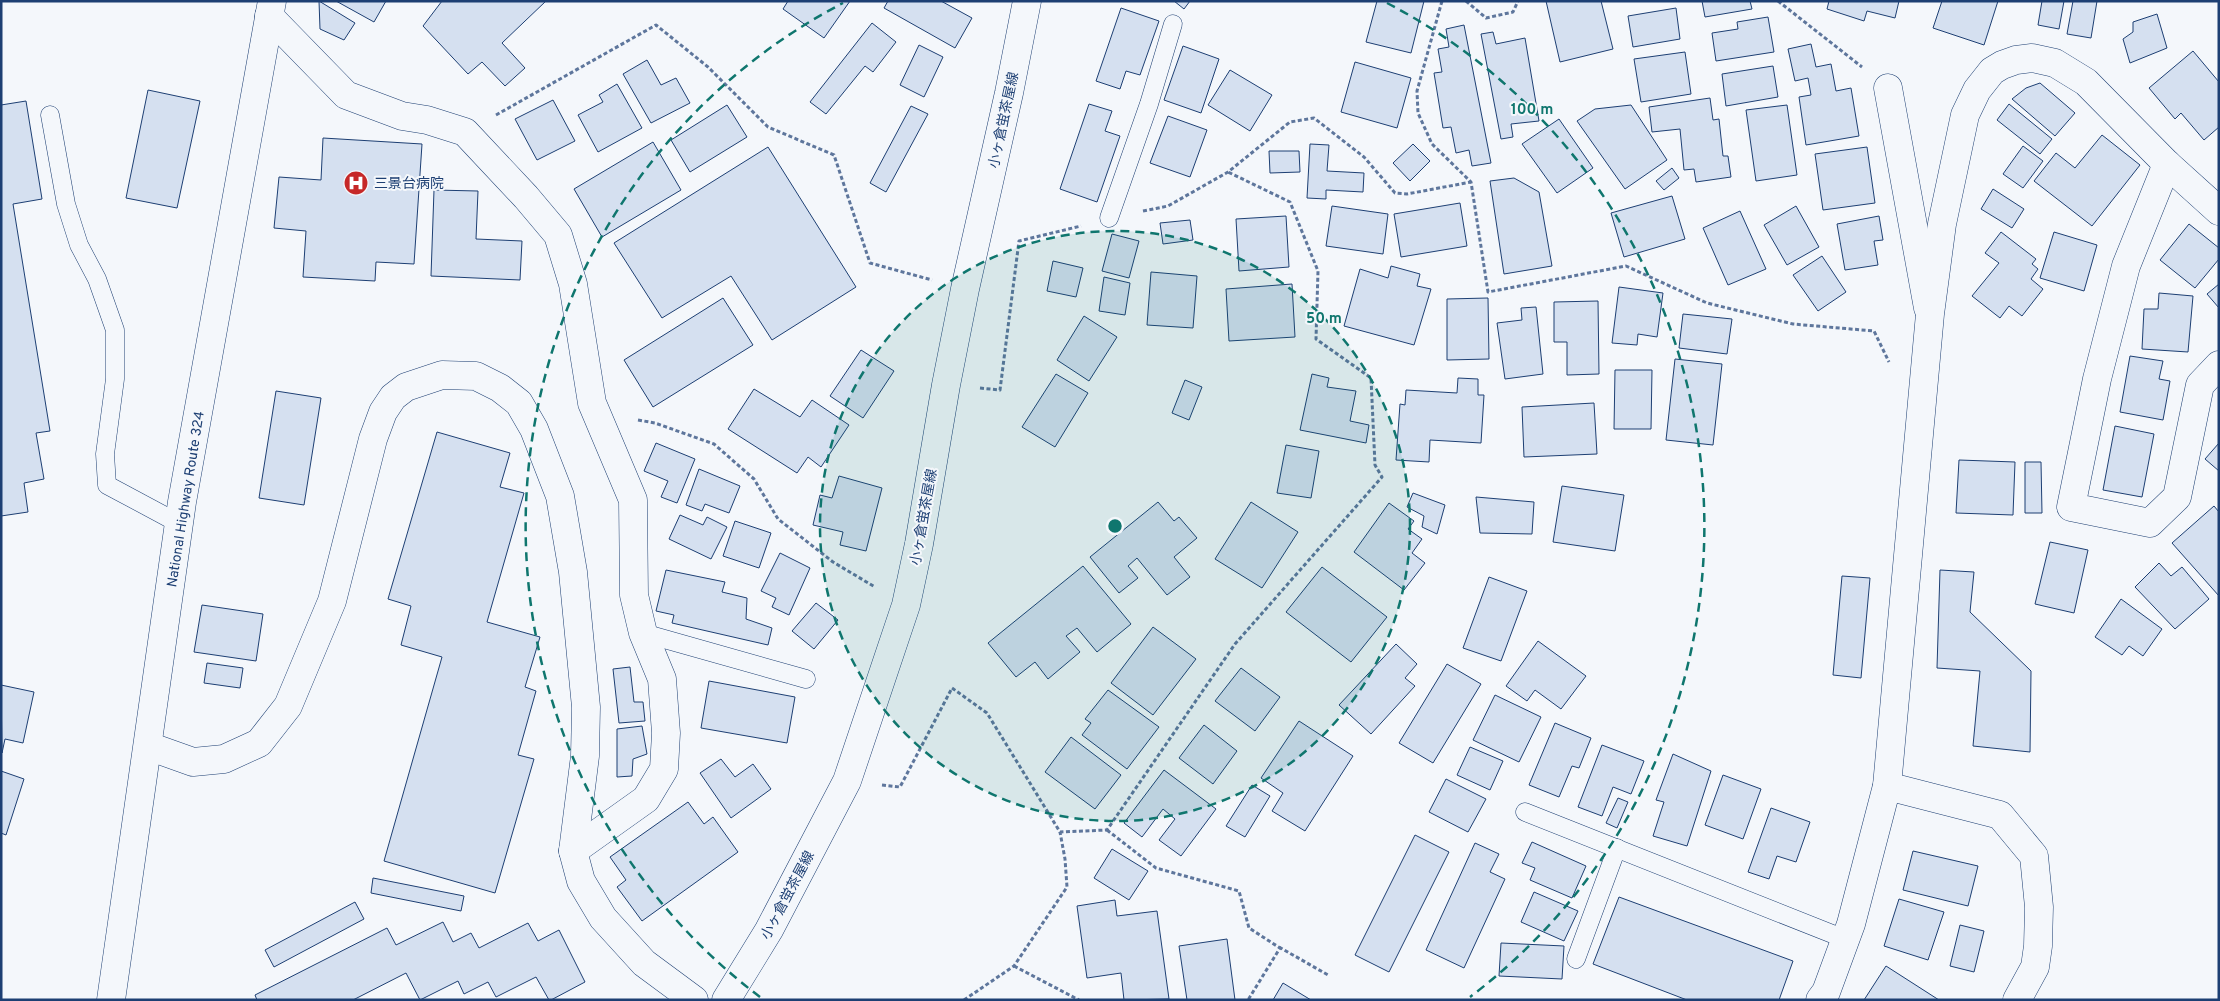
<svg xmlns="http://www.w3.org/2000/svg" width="2220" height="1001" font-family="Overpass,'Noto Sans JP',sans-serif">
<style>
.building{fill:#d5e0f0;stroke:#1d3f73}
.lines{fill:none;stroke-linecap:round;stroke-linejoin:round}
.service-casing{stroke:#1d3f73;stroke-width:19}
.minor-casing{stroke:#1d3f73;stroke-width:29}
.tertiary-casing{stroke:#1d3f73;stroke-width:29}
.trunk-casing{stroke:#1d3f73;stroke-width:29}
.path{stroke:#5e769c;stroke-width:3;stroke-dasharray:4 2.5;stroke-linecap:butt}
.service{stroke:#f4f7fb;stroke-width:18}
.minor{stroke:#f4f7fb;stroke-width:28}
.tertiary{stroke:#f4f7fb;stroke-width:28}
.trunk{stroke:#f4f7fb;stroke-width:28}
.ring{fill:none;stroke:#0f766e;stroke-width:2.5;stroke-dasharray:9 6}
.labels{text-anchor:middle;stroke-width:4;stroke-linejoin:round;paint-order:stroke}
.street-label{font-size:14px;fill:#1d3f73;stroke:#f4f7fb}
.poi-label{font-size:14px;fill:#1d3f73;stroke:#f4f7fb;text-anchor:start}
.centre{fill:#0f766e;stroke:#f4f7fb;stroke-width:2.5}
.ring-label{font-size:15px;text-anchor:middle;font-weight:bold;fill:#0f766e;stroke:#f4f7fb;stroke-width:4;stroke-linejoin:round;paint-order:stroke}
</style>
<rect width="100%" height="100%" fill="#f4f7fb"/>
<g class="building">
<path d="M 319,1 L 355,23 L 344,40 L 320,29 Z"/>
<path d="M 336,1 L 386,1 L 374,22 Z"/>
<path d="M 442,1 L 546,1 L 502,43 L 525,68 L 505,86 L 482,62 L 468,74 L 423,26 Z"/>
<path d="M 788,1 L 850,1 L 824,38 L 783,9 Z"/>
<path d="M 888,1 L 941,1 L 972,18 L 955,48 L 884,8 Z"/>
<path d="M 1174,1 L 1190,1 L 1184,9 Z"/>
<path d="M 1377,1 L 1424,1 L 1411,53 L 1366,42 Z"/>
<path d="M 1546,1 L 1601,1 L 1613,49 L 1560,62 Z"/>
<path d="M 1702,1 L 1750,1 L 1752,9 L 1705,17 Z"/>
<path d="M 1829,1 L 1899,1 L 1895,18 L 1867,11 L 1864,21 L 1827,9 Z"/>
<path d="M 1942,1 L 1998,1 L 1984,45 L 1933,28 Z"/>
<path d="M 2042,1 L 2064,1 L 2059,29 L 2038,25 Z"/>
<path d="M 2073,1 L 2097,1 L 2091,38 L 2067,34 Z"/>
<path d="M 1121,8 L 1159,21 L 1140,75 L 1126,71 L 1120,89 L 1096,81 Z"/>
<path d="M 1676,8 L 1680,39 L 1633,47 L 1628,16 Z"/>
<path d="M 2157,14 L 2167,48 L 2130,63 L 2123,39 L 2133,32 L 2133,22 Z"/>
<path d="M 1768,17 L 1774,52 L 1716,61 L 1712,33 L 1738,29 L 1737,22 Z"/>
<path d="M 872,23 L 896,42 L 873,72 L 865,66 L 826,114 L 810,102 Z"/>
<path d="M 1464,25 L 1491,163 L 1472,166 L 1469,150 L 1456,153 L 1451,127 L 1443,128 L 1434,73 L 1442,72 L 1438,49 L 1449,47 L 1446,29 Z"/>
<path d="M 1493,32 L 1496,44 L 1525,38 L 1539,121 L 1511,124 L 1513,137 L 1501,139 L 1481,34 Z"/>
<path d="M 1811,44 L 1816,67 L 1831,64 L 1836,91 L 1851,88 L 1859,136 L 1806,145 L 1799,97 L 1811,95 L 1808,78 L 1795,81 L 1788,49 Z"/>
<path d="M 919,45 L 943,57 L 924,97 L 900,85 Z"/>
<path d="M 1183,46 L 1219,59 L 1201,113 L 1164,100 Z"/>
<path d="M 2193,51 L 2219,82 L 2219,127 L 2204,140 L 2181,113 L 2175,119 L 2149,88 Z"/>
<path d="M 1685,52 L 1691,94 L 1641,102 L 1634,59 Z"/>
<path d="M 647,60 L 661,85 L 676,78 L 690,103 L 651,123 L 623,74 Z"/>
<path d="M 1355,62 L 1411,78 L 1397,128 L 1341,112 Z"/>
<path d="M 1773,66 L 1778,97 L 1726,106 L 1722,74 Z"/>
<path d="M 1230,70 L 1272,95 L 1250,131 L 1208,105 Z"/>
<path d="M 2040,83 L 2075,113 L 2055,136 L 2012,99 L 2026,88 Z"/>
<path d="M 617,84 L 642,128 L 598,152 L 578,115 L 603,102 L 599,95 Z"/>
<path d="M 148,90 L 200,101 L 177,208 L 126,198 Z"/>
<path d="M 1710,98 L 1713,120 L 1719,119 L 1723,156 L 1728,156 L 1731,177 L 1696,182 L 1694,169 L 1684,170 L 1680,129 L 1652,132 L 1649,107 Z"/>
<path d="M 553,100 L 575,141 L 537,160 L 515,119 Z"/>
<path d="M 26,101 L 42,199 L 13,204 L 50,431 L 36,433 L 44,479 L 24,483 L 28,512 L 1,516 L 1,105 Z"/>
<path d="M 1089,104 L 1112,111 L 1105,131 L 1120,136 L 1097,202 L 1060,189 Z"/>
<path d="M 2009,104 L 2052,139 L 2040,154 L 1997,120 Z"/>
<path d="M 727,105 L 747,137 L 690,172 L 671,140 Z"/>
<path d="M 1631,105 L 1667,160 L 1625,189 L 1577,121 L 1595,109 Z"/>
<path d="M 1787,105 L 1797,175 L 1756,181 L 1746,110 Z"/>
<path d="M 911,106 L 928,114 L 886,192 L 870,183 Z"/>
<path d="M 1168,116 L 1207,130 L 1190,177 L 1150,163 Z"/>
<path d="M 1559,119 L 1593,168 L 1557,193 L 1522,144 Z"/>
<path d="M 2102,135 L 2140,165 L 2092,226 L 2034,181 L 2056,153 L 2075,168 Z"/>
<path d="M 323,138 L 422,144 L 414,264 L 376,262 L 375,281 L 303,277 L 306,231 L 274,228 L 279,177 L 321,180 Z"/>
<path d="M 653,142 L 681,190 L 602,237 L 574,189 Z"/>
<path d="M 1310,144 L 1329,145 L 1327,171 L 1364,173 L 1363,192 L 1326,190 L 1326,199 L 1307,198 Z"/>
<path d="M 1413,144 L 1430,161 L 1410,181 L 1393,163 Z"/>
<path d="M 2023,146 L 2043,161 L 2023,188 L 2003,174 Z"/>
<path d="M 768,147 L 856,287 L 772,340 L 731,276 L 662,318 L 614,243 Z"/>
<path d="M 1867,147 L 1875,203 L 1823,210 L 1815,154 Z"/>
<path d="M 1269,151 L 1299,151 L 1300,172 L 1270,173 Z"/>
<path d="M 1672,168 L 1679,178 L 1664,190 L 1656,181 Z"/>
<path d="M 1514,178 L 1539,192 L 1552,266 L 1504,274 L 1490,181 Z"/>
<path d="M 1993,189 L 2024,209 L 2012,228 L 1981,209 Z"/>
<path d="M 434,190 L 478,191 L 476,239 L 522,241 L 520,280 L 431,276 Z"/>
<path d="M 1672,196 L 1685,239 L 1624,257 L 1611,213 Z"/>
<path d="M 1460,203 L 1467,246 L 1401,257 L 1394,214 Z"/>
<path d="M 1332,206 L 1388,214 L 1383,254 L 1326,246 Z"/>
<path d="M 1796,206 L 1819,247 L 1787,265 L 1764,225 Z"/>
<path d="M 1740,211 L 1766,269 L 1728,285 L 1703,228 Z"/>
<path d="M 1286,216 L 1289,267 L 1239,271 L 1236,219 Z"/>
<path d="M 1879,216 L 1883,240 L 1874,241 L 1878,265 L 1845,270 L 1837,224 Z"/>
<path d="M 1190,220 L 1193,240 L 1163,244 L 1160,223 Z"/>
<path d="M 2189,224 L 2219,248 L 2219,259 L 2195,288 L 2160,260 Z"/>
<path d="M 2001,232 L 2036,259 L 2032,264 L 2038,269 L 2031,279 L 2043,289 L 2022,316 L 2009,306 L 2000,318 L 1972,296 L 1999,263 L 1985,253 Z"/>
<path d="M 2054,232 L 2097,245 L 2084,291 L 2040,278 Z"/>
<path d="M 1112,234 L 1139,241 L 1129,278 L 1102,271 Z"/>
<path d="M 1822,256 L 1846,292 L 1818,311 L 1793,275 Z"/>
<path d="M 1053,261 L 1083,268 L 1076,297 L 1047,291 Z"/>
<path d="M 1391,266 L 1420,274 L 1417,286 L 1431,289 L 1414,345 L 1344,326 L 1360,269 L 1388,278 Z"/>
<path d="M 1151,272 L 1197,276 L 1193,328 L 1147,325 Z"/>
<path d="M 1104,277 L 1130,283 L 1125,315 L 1099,311 Z"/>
<path d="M 1292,284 L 1295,337 L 1229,341 L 1226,289 Z"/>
<path d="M 2219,284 L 2219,308 L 2207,294 Z"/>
<path d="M 1619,287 L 1663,293 L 1657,337 L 1638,334 L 1637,345 L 1612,343 Z"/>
<path d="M 2159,293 L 2193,296 L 2188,352 L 2142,349 L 2144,309 L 2158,309 Z"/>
<path d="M 723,298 L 753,345 L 653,407 L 624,360 Z"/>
<path d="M 1488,298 L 1489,359 L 1447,360 L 1447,299 Z"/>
<path d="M 1598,301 L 1599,374 L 1567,375 L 1567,342 L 1554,342 L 1554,302 Z"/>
<path d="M 1536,307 L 1543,374 L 1505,379 L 1497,323 L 1522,320 L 1521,308 Z"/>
<path d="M 1683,314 L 1732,319 L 1727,354 L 1679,348 Z"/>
<path d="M 1084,316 L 1117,337 L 1089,381 L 1057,360 Z"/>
<path d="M 861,350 L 894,371 L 863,418 L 830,396 Z"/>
<path d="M 2130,356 L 2163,361 L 2159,379 L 2170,381 L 2163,420 L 2120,412 Z"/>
<path d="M 1675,359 L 1722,364 L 1713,445 L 1666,440 Z"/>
<path d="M 1615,370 L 1652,370 L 1651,429 L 1614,429 Z"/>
<path d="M 1056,374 L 1088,393 L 1055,447 L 1022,427 Z"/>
<path d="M 1312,374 L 1329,378 L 1327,387 L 1356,391 L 1350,421 L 1369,425 L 1366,443 L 1300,430 Z"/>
<path d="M 1458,378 L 1478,379 L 1478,395 L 1484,395 L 1481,443 L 1430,440 L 1429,462 L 1396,460 L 1400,404 L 1405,405 L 1406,390 L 1457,393 Z"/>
<path d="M 1185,380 L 1202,387 L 1189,420 L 1172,413 Z"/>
<path d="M 754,389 L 800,417 L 812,400 L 849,425 L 821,467 L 808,457 L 797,473 L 728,429 Z"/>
<path d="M 276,391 L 321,398 L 304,505 L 259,498 Z"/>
<path d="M 1594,403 L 1597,454 L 1524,457 L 1522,407 Z"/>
<path d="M 2115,426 L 2154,434 L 2142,497 L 2103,490 Z"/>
<path d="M 437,432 L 510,453 L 500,487 L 524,493 L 487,622 L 540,637 L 525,687 L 536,691 L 518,755 L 534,759 L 495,893 L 384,861 L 442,657 L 401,645 L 411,606 L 388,599 Z"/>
<path d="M 656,443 L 695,459 L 677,503 L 661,497 L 668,481 L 644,471 Z"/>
<path d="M 2219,443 L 2219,471 L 2205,459 Z"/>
<path d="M 1286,445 L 1319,451 L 1311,498 L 1277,493 Z"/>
<path d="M 1959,460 L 2015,462 L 2013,515 L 1956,513 Z"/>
<path d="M 2025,462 L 2041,462 L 2042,513 L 2025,513 Z"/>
<path d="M 699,469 L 740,486 L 729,513 L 705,504 L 702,511 L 686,505 Z"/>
<path d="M 839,476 L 882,488 L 866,551 L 840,545 L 843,532 L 813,525 L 820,495 L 832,498 Z"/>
<path d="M 1562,486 L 1624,495 L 1615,551 L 1553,542 Z"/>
<path d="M 1413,493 L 1445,505 L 1437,534 L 1422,527 L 1424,516 L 1407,507 Z"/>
<path d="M 1476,497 L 1534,502 L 1532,534 L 1480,533 Z"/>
<path d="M 1158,502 L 1174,521 L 1179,517 L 1197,538 L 1174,557 L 1190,577 L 1167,595 L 1137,558 L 1128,566 L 1138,578 L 1119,593 L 1090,557 Z"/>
<path d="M 1251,502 L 1298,532 L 1262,588 L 1215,559 Z"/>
<path d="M 1389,503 L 1414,521 L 1408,529 L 1422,539 L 1412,553 L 1425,563 L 1404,590 L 1354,552 Z"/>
<path d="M 2214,506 L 2219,512 L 2219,596 L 2172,543 Z"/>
<path d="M 680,515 L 703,525 L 707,517 L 727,527 L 711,559 L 669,539 Z"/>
<path d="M 735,521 L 771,533 L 759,568 L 723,556 Z"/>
<path d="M 2050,542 L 2088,550 L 2074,613 L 2035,604 Z"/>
<path d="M 780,553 L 810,568 L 789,615 L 772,607 L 776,598 L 761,591 Z"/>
<path d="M 2159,563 L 2171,576 L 2182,567 L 2209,599 L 2175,629 L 2135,587 Z"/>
<path d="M 1083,566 L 1131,624 L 1097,652 L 1077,628 L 1066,636 L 1080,652 L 1048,679 L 1035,662 L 1016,677 L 988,643 Z"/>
<path d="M 1322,567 L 1387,617 L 1351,662 L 1286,612 Z"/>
<path d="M 666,570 L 725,582 L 722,592 L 747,598 L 746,619 L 772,628 L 768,645 L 672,623 L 674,615 L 656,611 Z"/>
<path d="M 1940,570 L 1974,572 L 1970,612 L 2031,671 L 2030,752 L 1973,746 L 1980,671 L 1937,668 Z"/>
<path d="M 1842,576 L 1870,578 L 1861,678 L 1833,675 Z"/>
<path d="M 1489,577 L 1527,591 L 1501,661 L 1463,648 Z"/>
<path d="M 2121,599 L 2162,629 L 2143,656 L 2129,646 L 2122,655 L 2095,637 Z"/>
<path d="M 816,603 L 838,620 L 814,649 L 792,631 Z"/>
<path d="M 202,605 L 263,614 L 256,661 L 194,652 Z"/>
<path d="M 1153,627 L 1196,659 L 1153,715 L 1111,683 Z"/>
<path d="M 1538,641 L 1586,676 L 1561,709 L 1535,690 L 1527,701 L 1506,686 Z"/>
<path d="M 1396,644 L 1417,664 L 1405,678 L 1415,686 L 1371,734 L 1339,705 Z"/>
<path d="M 207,663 L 243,668 L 240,688 L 204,683 Z"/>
<path d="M 1447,664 L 1481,684 L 1433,763 L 1399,743 Z"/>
<path d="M 630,667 L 634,702 L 643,702 L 645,721 L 619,723 L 613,669 Z"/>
<path d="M 1241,668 L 1280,697 L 1255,731 L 1215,701 Z"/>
<path d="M 709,681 L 795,697 L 787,743 L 701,728 Z"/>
<path d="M 1,685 L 34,692 L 23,743 L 5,739 L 2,753 Z"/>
<path d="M 1108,690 L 1159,727 L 1127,769 L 1082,735 L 1091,723 L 1085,719 Z"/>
<path d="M 1495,695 L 1541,717 L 1519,762 L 1473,740 Z"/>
<path d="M 1299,721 L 1353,756 L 1305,831 L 1272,811 L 1283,793 L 1261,778 Z"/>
<path d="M 1555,723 L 1591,738 L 1579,768 L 1572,766 L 1559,797 L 1529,785 Z"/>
<path d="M 1204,725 L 1237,751 L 1213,784 L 1179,758 Z"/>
<path d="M 642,726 L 647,754 L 633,759 L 632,776 L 617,777 L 617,729 Z"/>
<path d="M 1071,737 L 1121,775 L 1095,809 L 1045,772 Z"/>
<path d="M 1602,745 L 1644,761 L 1631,794 L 1613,787 L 1602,816 L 1578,807 Z"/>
<path d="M 1470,747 L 1503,761 L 1490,790 L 1457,775 Z"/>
<path d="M 1673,754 L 1711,771 L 1687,846 L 1653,836 L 1664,802 L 1656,800 Z"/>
<path d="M 721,759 L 735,777 L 753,764 L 771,789 L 731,818 L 700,773 Z"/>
<path d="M 1164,770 L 1216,809 L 1181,856 L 1159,840 L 1175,819 L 1163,809 L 1142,837 L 1124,823 Z"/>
<path d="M 1,771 L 24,779 L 6,835 L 1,833 Z"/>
<path d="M 1723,775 L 1761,789 L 1743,839 L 1705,825 Z"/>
<path d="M 1446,779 L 1486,799 L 1468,832 L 1429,812 Z"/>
<path d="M 1252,785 L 1270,796 L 1245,837 L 1226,826 Z"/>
<path d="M 1618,798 L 1628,802 L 1617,828 L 1606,823 Z"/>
<path d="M 688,802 L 704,824 L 713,817 L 738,852 L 642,921 L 617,887 L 626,880 L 610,857 Z"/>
<path d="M 1771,808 L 1810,822 L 1796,862 L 1777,856 L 1769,879 L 1748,872 Z"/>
<path d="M 1415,835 L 1449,852 L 1389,972 L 1355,955 Z"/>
<path d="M 1532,842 L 1586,866 L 1572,898 L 1530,880 L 1535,868 L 1522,863 Z"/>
<path d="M 1475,843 L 1499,854 L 1490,872 L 1505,879 L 1464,968 L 1426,950 Z"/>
<path d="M 1112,849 L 1148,871 L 1129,900 L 1094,878 Z"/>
<path d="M 1913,851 L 1978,866 L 1968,906 L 1903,890 Z"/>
<path d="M 373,878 L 464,896 L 461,911 L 371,893 Z"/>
<path d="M 1534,892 L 1578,911 L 1564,941 L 1521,922 Z"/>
<path d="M 1619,897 L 1793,961 L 1779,1000 L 1687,1000 L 1593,964 Z"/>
<path d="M 1899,899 L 1944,912 L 1928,960 L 1884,946 Z"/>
<path d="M 1115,900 L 1117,916 L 1157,911 L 1169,999 L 1124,1000 L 1121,973 L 1087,978 L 1077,906 Z"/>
<path d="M 355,902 L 364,919 L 274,967 L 265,950 Z"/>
<path d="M 443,922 L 453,942 L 471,933 L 479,948 L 528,923 L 538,941 L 559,930 L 585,982 L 551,1000 L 549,1000 L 536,977 L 496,997 L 488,982 L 464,994 L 458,981 L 420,1000 L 406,973 L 353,1000 L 257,1000 L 255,995 L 387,928 L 396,945 Z"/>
<path d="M 1960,925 L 1984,931 L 1974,972 L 1950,966 Z"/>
<path d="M 1227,939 L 1235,1000 L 1187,1000 L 1179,946 Z"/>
<path d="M 1501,943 L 1564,946 L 1562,979 L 1499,976 Z"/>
<path d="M 1886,966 L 1939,1000 L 1864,1000 Z"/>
<path d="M 1283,983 L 1311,1000 L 1273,1000 Z"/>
</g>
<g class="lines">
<defs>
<g id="service">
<path d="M 50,115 L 66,204 L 79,245 L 97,279 L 115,330 L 115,379 L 105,454 L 107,485 L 180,524"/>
<path d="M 1109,218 L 1149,104 L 1173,24"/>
<path d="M 643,633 L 806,679"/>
<path d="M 1525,812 L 1845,939"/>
<path d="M 1576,959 L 1617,848"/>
</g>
<g id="minor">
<path d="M 269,16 L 346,95 L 402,116 L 427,120 L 465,132 L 526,197 L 558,235 L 573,284 L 592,403 L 633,500 L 634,595 L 643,633 L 662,679 L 666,733 L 664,769 L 646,799 L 573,851"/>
<path d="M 1888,88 L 1928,308"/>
<path d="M 2167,164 L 2126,266 L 2097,379 L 2071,507 L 2150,523 L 2177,497 L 2200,385 L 2219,365"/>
</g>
<g id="tertiary">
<path d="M 148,746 L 193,762 L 224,759 L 259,743 L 288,706 L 332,601 L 373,439 L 383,412 L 393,397 L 406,387 L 442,375 L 476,376 L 500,388 L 519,403 L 534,429 L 560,496 L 573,572 L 586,707 L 585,756 L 573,851 L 581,881 L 603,918 L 644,963 L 694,1000"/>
<path d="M 1887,786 L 2000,815 L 2034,856 L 2039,907 L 2038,946 L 2035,967 L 2017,1000"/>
<path d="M 726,1000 L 769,930 L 847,781 L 906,605 L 919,544 L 946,385 L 965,289 L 1009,93 L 1027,1"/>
<path d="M 1820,1000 L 1826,992 L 1851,924 L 1887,786 L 1930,314 L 1942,224 L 1965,115 L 1977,90 L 1992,71 L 2002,65 L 2016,60 L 2032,58 L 2055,63 L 2086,82 L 2167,164 L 2219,211"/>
</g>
<path id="trunk" d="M 111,1000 L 182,502 L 272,1"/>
</defs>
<use href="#service" class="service-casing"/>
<use href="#minor" class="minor-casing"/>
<use href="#tertiary" class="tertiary-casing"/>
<use href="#trunk" class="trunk-casing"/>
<g class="path">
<path d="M 1442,1 L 1417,91 L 1418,113 L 1432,144 L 1471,182 L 1488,292 L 1626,266 L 1707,303 L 1793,324 L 1874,331 L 1889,362"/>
<path d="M 1466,1 L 1486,18 L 1513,12 L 1518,1"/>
<path d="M 1778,1 L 1862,67"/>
<path d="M 496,115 L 656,25 L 708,67 L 768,127 L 834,155 L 870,263 L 932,280"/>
<path d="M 1143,211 L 1168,206 L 1228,172 L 1290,122 L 1314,118 L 1364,157 L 1395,193 L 1407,194 L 1471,182"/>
<path d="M 980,388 L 1000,390 L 1019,241 L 1081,226"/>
<path d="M 638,420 L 655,423 L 714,444 L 754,479 L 778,519 L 833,562 L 875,587"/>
<path d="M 882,785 L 900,787 L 952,688 L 987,713 L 1060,832 L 1107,830 L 1235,644 L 1382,477 L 1375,465 L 1371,378 L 1316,339 L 1318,271 L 1290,202 L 1228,172"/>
<path d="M 1107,830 L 1156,868 L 1239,891 L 1249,928 L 1280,948 L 1248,1000"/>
<path d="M 1279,947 L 1328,975"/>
<path d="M 1014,966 L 1079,1000"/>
<path d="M 964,1000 L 1014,966 L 1067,887 L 1065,859 L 1060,832"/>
</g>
<use href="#service" class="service"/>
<use href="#minor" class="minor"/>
<use href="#tertiary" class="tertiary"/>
<use href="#trunk" class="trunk"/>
</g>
<circle cx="1115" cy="526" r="295" fill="#0f766e" fill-opacity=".12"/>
<g class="ring">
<circle cx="1115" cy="526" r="295"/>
<path d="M760 997A590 590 0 0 1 843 3M1387 3A590 590 0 0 1 1470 997"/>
</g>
<defs>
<symbol id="hospital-disc" viewBox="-11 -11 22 22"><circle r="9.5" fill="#c62828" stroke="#f4f7fb"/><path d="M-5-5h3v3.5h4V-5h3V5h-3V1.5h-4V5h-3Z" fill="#fff"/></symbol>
</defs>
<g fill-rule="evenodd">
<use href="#hospital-disc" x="342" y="169" width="28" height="28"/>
</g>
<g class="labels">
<g class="street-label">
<text transform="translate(1003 120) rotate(-78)" y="5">小ヶ倉蛍茶屋線</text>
<text transform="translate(185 499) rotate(-81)" y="5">National Highway Route 324</text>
<text transform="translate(923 517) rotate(-80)" y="5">小ヶ倉蛍茶屋線</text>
<text transform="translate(787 895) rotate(-62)" y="5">小ヶ倉蛍茶屋線</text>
</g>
<g class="poi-label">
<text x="374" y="188">三景台病院</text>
</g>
</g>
<circle cx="1115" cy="526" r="8" class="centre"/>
<g class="ring-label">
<text x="1532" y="114">100 m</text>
<text x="1324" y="323">50 m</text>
</g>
<rect width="2220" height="1001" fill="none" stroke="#1d3f73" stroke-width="5"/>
</svg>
